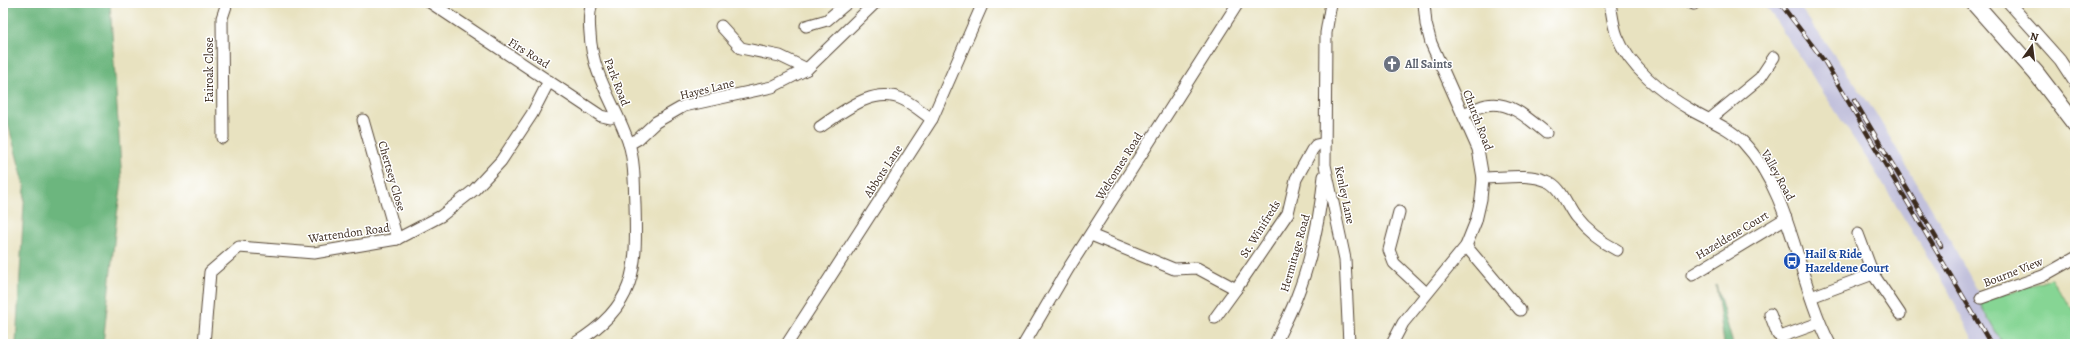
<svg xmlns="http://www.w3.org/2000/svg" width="2078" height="347" font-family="Alegreya,serif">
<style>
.industrial{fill:#c2c1dc}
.green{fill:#86d594;stroke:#608059}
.forest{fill:#6cb67e;stroke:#54704e}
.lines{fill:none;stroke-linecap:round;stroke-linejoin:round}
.minor-casing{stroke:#554636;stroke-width:13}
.highway-casing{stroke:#554636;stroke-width:18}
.minor{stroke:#fff;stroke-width:11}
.highway{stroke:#fff;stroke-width:16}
.rail-casing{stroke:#3b2a1e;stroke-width:4.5}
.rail{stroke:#fff;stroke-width:3;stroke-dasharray:9;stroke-linecap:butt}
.labels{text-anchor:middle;stroke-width:3;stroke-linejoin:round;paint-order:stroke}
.street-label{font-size:12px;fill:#3b2a1e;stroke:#fff}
.worship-label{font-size:12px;font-weight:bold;fill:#5b616d;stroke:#fff;text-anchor:start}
.transit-label{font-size:12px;font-weight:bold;fill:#164399;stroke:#fff;text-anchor:start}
</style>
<rect width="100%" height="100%" fill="#fff"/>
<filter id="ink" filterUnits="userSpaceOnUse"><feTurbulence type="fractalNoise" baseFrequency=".025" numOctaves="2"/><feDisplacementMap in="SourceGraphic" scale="8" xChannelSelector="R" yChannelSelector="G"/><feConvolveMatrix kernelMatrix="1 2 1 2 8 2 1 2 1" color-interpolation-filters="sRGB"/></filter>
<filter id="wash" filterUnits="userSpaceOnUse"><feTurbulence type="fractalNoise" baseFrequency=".012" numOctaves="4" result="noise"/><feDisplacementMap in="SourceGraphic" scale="16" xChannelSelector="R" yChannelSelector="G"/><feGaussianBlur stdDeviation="0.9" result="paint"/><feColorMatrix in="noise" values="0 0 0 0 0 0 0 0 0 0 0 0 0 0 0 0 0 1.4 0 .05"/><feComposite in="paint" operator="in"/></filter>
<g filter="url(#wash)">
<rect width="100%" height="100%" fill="#e8e2c0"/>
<path class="industrial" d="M 1764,3 L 1797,3 L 1875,112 L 1949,238 L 1981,297 L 1979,302 L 2003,344 L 1975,344 L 1947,288 L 1871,165 Z"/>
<path class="green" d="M 2050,278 L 2075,313 L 2075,344 L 2003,344 L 1979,302 L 2045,281 Z"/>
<g class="forest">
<path d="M 3,3 L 110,3 L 122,182 L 117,215 L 103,344 L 16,344 L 25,187 L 3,105 Z"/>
<path d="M 1716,285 L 1733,344 L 1724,344 Z"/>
</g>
</g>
<g filter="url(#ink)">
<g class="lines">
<defs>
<g id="minor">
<path d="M 431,3 L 601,116 L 610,118 L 616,115"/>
<path d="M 1331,3 L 1326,33 L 1325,165 L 1345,259 L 1349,344"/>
<path d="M 1610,3 C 1612,14 1613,25 1617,36 C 1629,67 1663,94 1691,110 C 1708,120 1729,127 1743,142 C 1793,195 1797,281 1830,344"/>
<path d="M 1691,3 L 1694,4"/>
<path d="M 2009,3 L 2060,60 L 2075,83"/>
<path d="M 721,26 L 741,48 L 780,56 L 807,69"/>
<path d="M 806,26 L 827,20 L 847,3"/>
<path d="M 1463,114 C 1470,111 1478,107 1486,105 C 1510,100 1530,120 1546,133"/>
<path d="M 363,120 L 397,239"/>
<path d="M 1709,120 L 1760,78 L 1774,57"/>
<path d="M 820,127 C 844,111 874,85 904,100 C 914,105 923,113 932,119"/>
<path d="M 223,138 L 222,18 L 227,3"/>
<path d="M 629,144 L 638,139 L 656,122 L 684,106 L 772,87 L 807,69 L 875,3"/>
<path d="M 1483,178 C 1503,178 1528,173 1547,181 C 1561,186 1566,204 1575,216 C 1586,230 1601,242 1617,250"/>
<path d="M 1399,212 L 1389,250 L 1394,263 L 1426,293"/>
<path d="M 1858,234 L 1873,274 L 1900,314"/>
<path d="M 1091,235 L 1174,269 L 1197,268 L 1236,289 L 1288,213 L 1296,179 L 1312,150 L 1316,145 L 1325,143"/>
<path d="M 1466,246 L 1520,310"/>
<path d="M 1692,275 L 1786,218"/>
<path d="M 1811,297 L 1873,274"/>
<path d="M 1981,298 L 2043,276 L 2075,258"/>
<path d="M 1770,314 L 1778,335 L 1783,336 L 1819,323"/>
<path d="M 1215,318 L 1236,289"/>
<path d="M 204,344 L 210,272 L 239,247 L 314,253 L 397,239 L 441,216 L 474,190 L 501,161 L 532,114 L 549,81"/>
<path d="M 574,344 C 636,305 637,273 635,204 C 634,185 635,163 629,144 C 616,104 592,77 590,33 C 589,23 589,12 592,3"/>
<path d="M 787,344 L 932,119 L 983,3"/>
<path d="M 1024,344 L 1068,269 L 1238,3"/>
<path d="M 1275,344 C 1282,328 1291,313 1297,296 C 1312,258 1320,217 1324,176"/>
<path d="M 1392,344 L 1403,323 L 1466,246 L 1476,221 L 1481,199 L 1483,178 L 1478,149 L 1431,43 L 1426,24 L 1424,3"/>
</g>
<path id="highway" d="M 1974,3 L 2036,73 L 2075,124"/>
</defs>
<use href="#minor" class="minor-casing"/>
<use href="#highway" class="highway-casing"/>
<use href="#minor" class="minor"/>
<use href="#highway" class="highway"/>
<defs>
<g id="rail">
<path d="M 1780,3 L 1825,62 L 1991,344"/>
<path d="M 1854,100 L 1941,246"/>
</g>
</defs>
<use href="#rail" class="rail-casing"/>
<use href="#rail" class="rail"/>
</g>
</g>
<defs>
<symbol id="church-disc" viewBox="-11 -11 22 22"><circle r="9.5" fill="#6b7280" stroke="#fff"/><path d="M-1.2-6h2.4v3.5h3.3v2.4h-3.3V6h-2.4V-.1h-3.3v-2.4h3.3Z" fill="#fff"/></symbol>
<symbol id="bus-disc" viewBox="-11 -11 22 22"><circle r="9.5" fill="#1a4fb4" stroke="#fff"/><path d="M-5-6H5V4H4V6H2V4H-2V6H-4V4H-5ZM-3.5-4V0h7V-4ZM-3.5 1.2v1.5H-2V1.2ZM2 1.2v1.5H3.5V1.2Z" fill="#fff"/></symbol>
</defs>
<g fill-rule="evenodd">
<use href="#church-disc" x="1382" y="54" width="20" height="20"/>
<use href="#bus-disc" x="1782" y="251" width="20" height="20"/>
</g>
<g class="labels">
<g class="street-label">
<text transform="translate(529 53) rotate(32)" y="4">Firs Road</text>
<text transform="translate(209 70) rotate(-90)" y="4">Fairoak Close</text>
<text transform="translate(617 82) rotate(69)" y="4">Park Road</text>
<text transform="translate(707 89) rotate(-14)" y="4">Hayes Lane</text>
<text transform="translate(1478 120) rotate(69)" y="4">Church Road</text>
<text transform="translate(1119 166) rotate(-58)" y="4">Welcomes Road</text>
<text transform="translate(883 171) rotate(-57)" y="4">Abbots Lane</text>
<text transform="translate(1778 175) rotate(61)" y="4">Valley Road</text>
<text transform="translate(392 176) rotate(74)" y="4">Chertsey Close</text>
<text transform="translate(1345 195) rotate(78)" y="4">Kenley Lane</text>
<text transform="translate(1260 229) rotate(-58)" y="4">St. Winifreds</text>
<text transform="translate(349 233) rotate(-8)" y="4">Wattendon Road</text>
<text transform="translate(1732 235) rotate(-31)" y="4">Hazeldene Court</text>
<text transform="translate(1295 253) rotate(-74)" y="4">Hermitage Road</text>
<text transform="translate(2013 272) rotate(-21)" y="4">Bourne View</text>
</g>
<g class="worship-label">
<text x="1405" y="68">All Saints</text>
</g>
<g class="transit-label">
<text x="1805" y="258">Hail &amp; Ride<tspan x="1805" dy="14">Hazeldene Court</tspan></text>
</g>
</g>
<rect width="2078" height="347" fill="none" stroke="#fff" stroke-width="16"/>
<g transform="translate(2032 46) rotate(14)" stroke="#ffffff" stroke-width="3" paint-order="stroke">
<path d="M0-3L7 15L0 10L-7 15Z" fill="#3b2a1e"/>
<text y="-6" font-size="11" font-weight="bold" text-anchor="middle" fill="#3b2a1e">N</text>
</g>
</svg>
